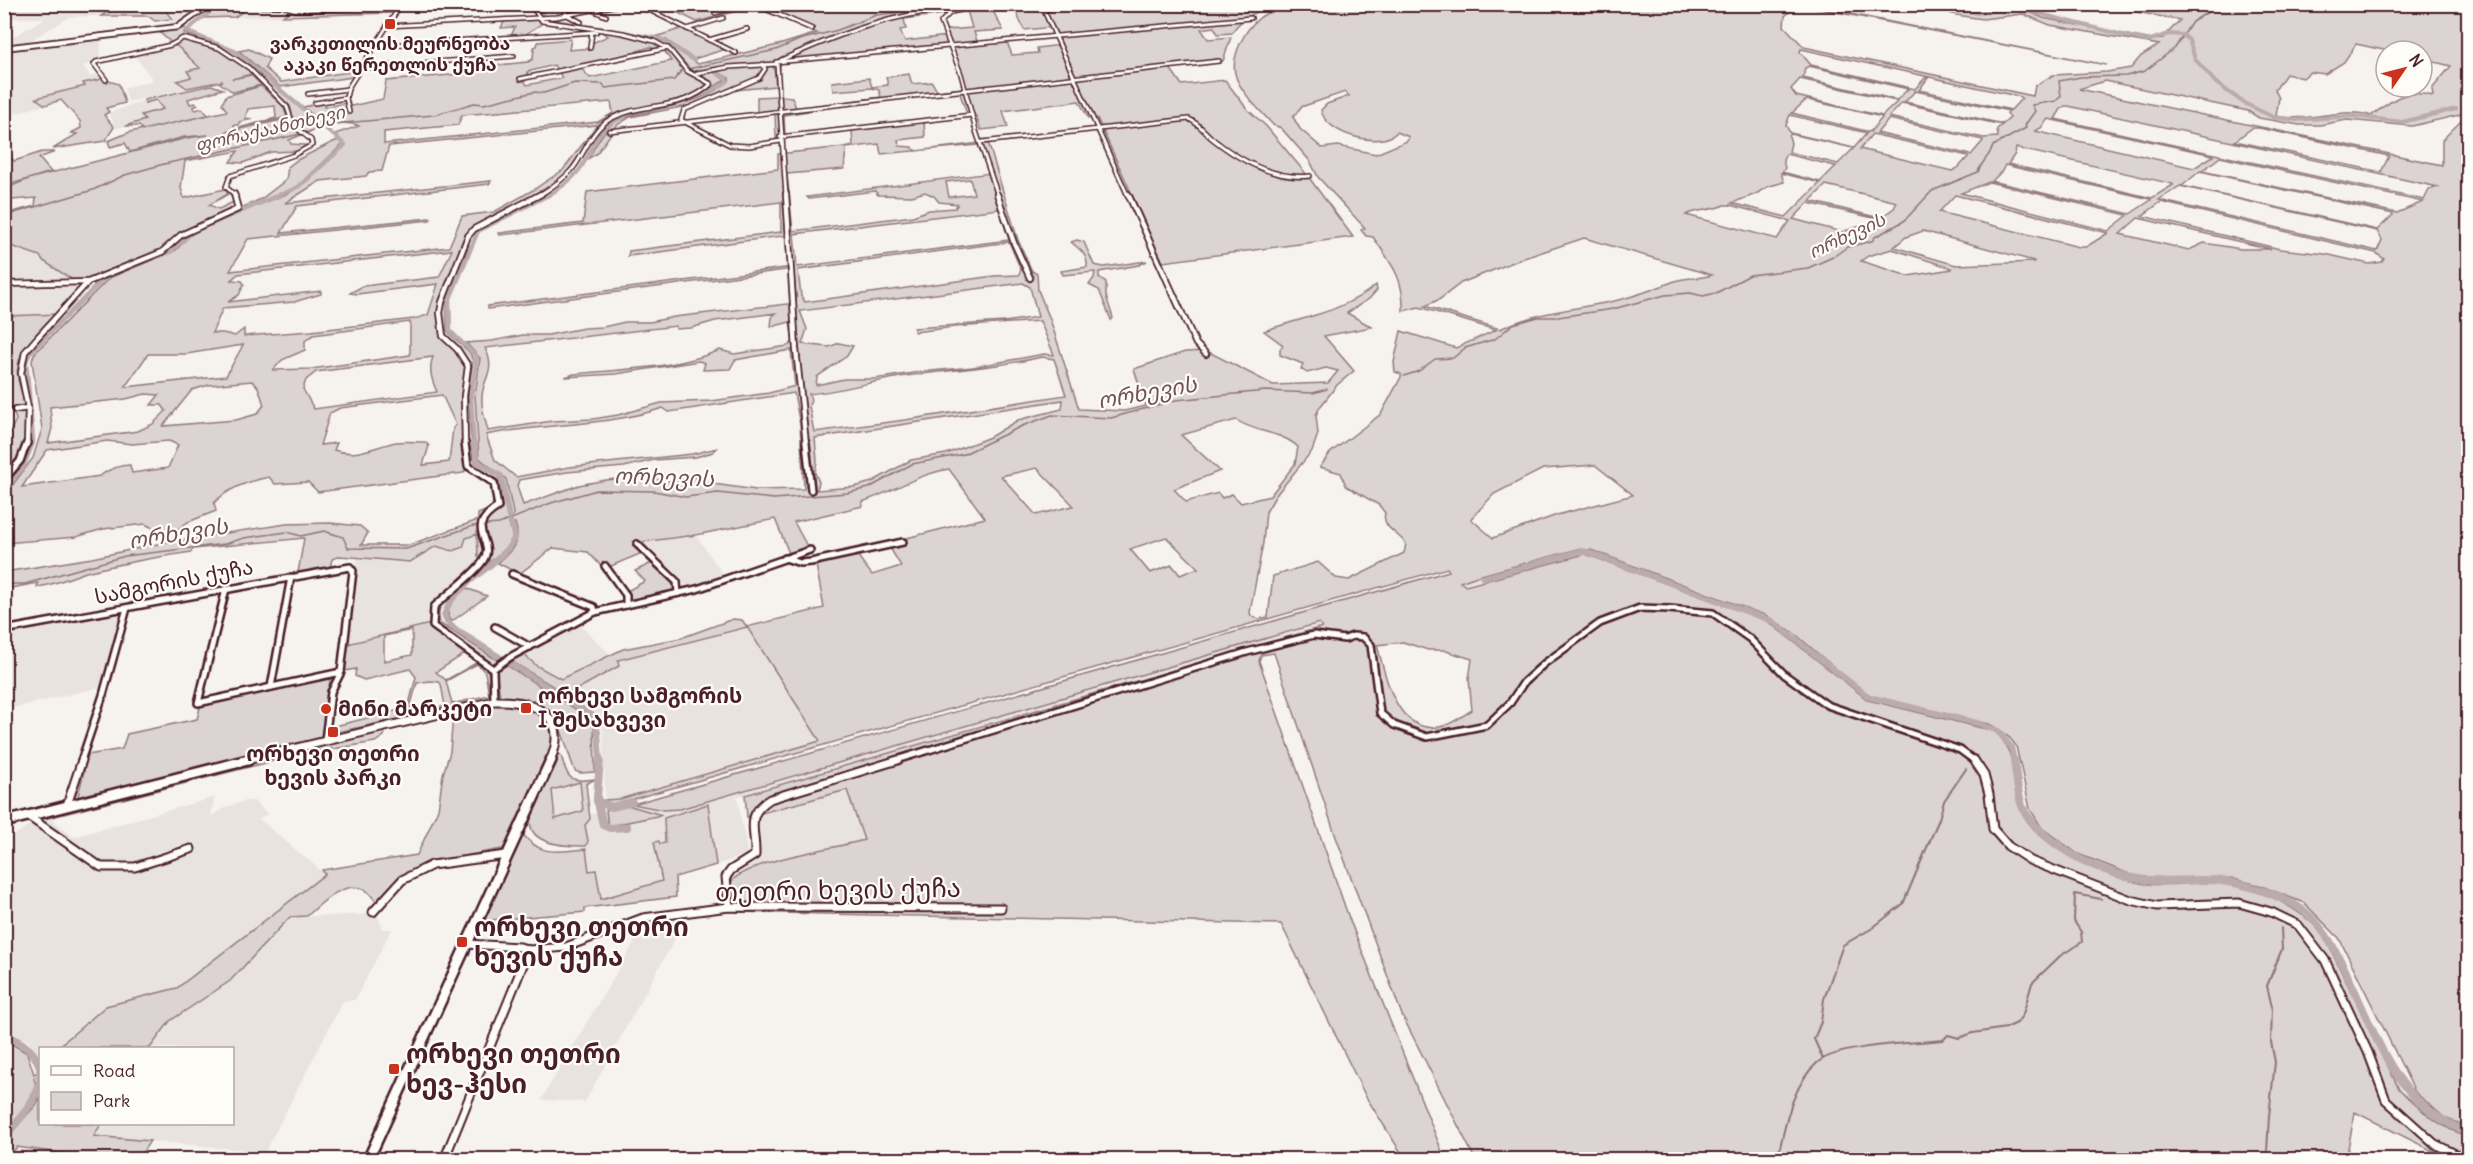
<svg xmlns="http://www.w3.org/2000/svg" width="2473" height="1164" font-family="Delius,'Noto Sans Georgian',sans-serif">
<style>
.built{fill:#e9e3e0}
.green{fill:#dcd4d2;stroke:#937a7e;stroke-width:1.5;fill-rule:evenodd}
.lines{fill:none;stroke-linecap:round;stroke-linejoin:round}
.stream-far1{stroke:#8e7378;stroke-width:1.5}
.stream{stroke:#8e7378;stroke-width:2}
.canal-far3{stroke:#bbabac;stroke-width:4}
.canal-far2{stroke:#bbabac;stroke-width:4.5}
.canal-far1{stroke:#bbabac;stroke-width:6}
.canal{stroke:#bbabac;stroke-width:8}
.minor-far3-casing{stroke:#4a1f2b;stroke-width:6}
.minor-far2-casing{stroke:#4a1f2b;stroke-width:8}
.minor-far1-casing{stroke:#4a1f2b;stroke-width:10}
.minor-casing{stroke:#4a1f2b;stroke-width:11}
.tertiary-far2-casing{stroke:#4a1f2b;stroke-width:8}
.tertiary-far1-casing{stroke:#4a1f2b;stroke-width:11}
.tertiary-casing{stroke:#4a1f2b;stroke-width:14}
.minor-far3{stroke:#fdfcf7;stroke-width:3}
.minor-far2{stroke:#fdfcf7;stroke-width:4.5}
.minor-far1{stroke:#fdfcf7;stroke-width:5}
.minor{stroke:#fdfcf7;stroke-width:7}
.tertiary-far2{stroke:#fdfcf7;stroke-width:4.5}
.tertiary-far1{stroke:#fdfcf7;stroke-width:7}
.tertiary{stroke:#fdfcf7;stroke-width:9}
.poi-dot{fill:#c8321e;stroke:#fdfcf7;stroke-width:2}
.labels{text-anchor:middle;stroke-width:4.5;stroke-linejoin:round;paint-order:stroke}
.far-poi-label{font-size:18px;font-weight:bold;fill:#4a1f2b;stroke:#fdfcf7}
.far-water-label{font-size:18px;font-style:italic;fill:#725058;stroke:#fdfcf7}
.street-label{font-size:21px;fill:#4a1f2b;stroke:#fdfcf7}
.poi-label{font-size:21px;font-weight:bold;fill:#4a1f2b;stroke:#fdfcf7;text-anchor:start}
.water-label{font-size:22px;font-style:italic;fill:#725058;stroke:#fdfcf7}
.near-street-label{font-size:26px;fill:#4a1f2b;stroke:#fdfcf7}
.near-poi-label{font-size:26px;font-weight:bold;fill:#4a1f2b;stroke:#fdfcf7;text-anchor:start}
</style>
<rect width="100%" height="100%" fill="#f6f3ef"/>
<filter id="ink" filterUnits="userSpaceOnUse"><feTurbulence type="fractalNoise" baseFrequency=".0167" numOctaves="2"/><feDisplacementMap in="SourceGraphic" scale="12" xChannelSelector="R" yChannelSelector="G"/><feConvolveMatrix kernelMatrix="1 2 1 2 8 2 1 2 1" color-interpolation-filters="sRGB"/></filter>
<g filter="url(#ink)">
<g class="built">
<path d="M 5,5 L 118,5 L 101,16 L 70,17 L 24,44 L 5,47 L 4,42 L 45,18 L 5,18 Z"/>
<path d="M 172,5 L 208,5 L 181,25 L 167,29 L 172,17 L 165,10 Z"/>
<path d="M 251,5 L 297,5 L 283,16 L 235,17 Z"/>
<path d="M 101,39 L 100,60 L 83,66 L 90,76 L 97,74 L 102,79 L 37,99 L 45,105 L 5,116 L 5,49 Z"/>
<path d="M 177,45 L 200,68 L 187,72 L 192,77 L 177,81 L 187,89 L 128,102 L 124,88 L 153,80 L 133,54 Z"/>
<path d="M 144,100 L 146,103 L 156,100 L 163,109 L 142,115 L 146,119 L 116,129 L 109,113 Z"/>
<path d="M 5,244 L 40,256 L 42,260 L 74,281 L 5,284 Z"/>
<path d="M 76,284 L 82,288 L 59,314 L 5,316 L 4,286 Z"/>
<path d="M 477,533 L 478,556 L 483,558 L 434,604 L 428,616 L 430,624 L 347,644 L 357,558 L 410,562 L 437,546 L 453,551 L 466,538 Z"/>
<path d="M 696,535 L 725,577 L 689,589 L 640,542 Z"/>
<path d="M 1446,561 L 1475,561 L 1509,580 L 1457,588 L 737,797 L 748,855 L 601,899 L 596,870 L 589,872 L 583,811 L 555,819 L 552,790 L 595,779 L 586,784 L 590,814 L 633,804 L 671,809 L 683,807 L 1454,585 Z"/>
<path d="M 122,611 L 111,658 L 107,661 L 101,687 L 5,710 L 4,633 Z"/>
<path d="M 578,623 L 610,654 L 560,679 L 537,666 L 523,654 Z"/>
<path d="M 747,627 L 821,741 L 620,799 L 605,800 L 603,729 L 593,713 L 567,695 L 619,666 L 617,661 Z"/>
<path d="M 847,790 L 864,840 L 758,865 L 729,885 L 729,879 L 734,871 L 753,854 L 747,817 Z"/>
<path d="M 215,797 L 211,816 L 229,806 L 245,801 L 254,801 L 268,814 L 259,819 L 325,874 L 177,988 L 106,1006 L 57,1048 L 40,1048 L 40,1059 L 28,1041 L 5,1029 L 4,843 L 30,824 L 44,819 L 52,819 L 73,837 Z"/>
<path d="M 377,914 L 383,929 L 392,929 L 355,1000 L 343,1001 L 265,1152 L 93,1136 L 101,1124 L 232,1124 L 232,1048 L 150,1048 L 158,1035 L 170,1021 L 230,981 L 290,917 Z"/>
<path d="M 686,919 L 585,1102 L 541,1100 L 645,924 Z"/>
<path d="M 17,1147 L 76,1155 L 73,1159 L 4,1159 Z"/>
</g>
<g class="green">
<path d="M 222,4 L 251,4 L 251,5 L 235,17 L 204,18 Z"/>
<path d="M 708,4 C 718,10 724,2 740,10 L 697,22 L 662,5 Z"/>
<path d="M 1089,4 L 1269,5 C 1257,12 1238,20 1232,33 L 1218,34 L 1214,27 L 1201,29 L 1208,39 L 1231,37 L 1223,61 L 1170,68 L 1182,85 L 1225,80 L 1248,110 L 1266,126 L 1307,175 L 1353,237 L 1163,262 L 1097,118 L 1088,118 L 1079,101 L 1003,111 L 1008,127 L 981,130 L 976,116 L 968,117 L 959,91 L 838,106 L 784,115 L 785,138 L 776,139 L 775,114 L 757,113 L 757,97 L 777,96 L 778,109 L 781,109 L 778,102 L 781,96 L 792,97 L 796,108 L 881,97 L 879,90 L 872,88 L 833,91 L 832,82 L 869,78 L 872,87 L 888,85 L 886,77 L 909,74 L 912,84 L 932,82 L 937,91 L 963,88 L 953,47 L 780,63 L 780,69 L 776,66 L 771,66 L 774,68 L 776,86 L 725,91 L 692,105 L 630,117 L 617,125 L 597,153 L 588,159 C 595,147 601,133 612,124 C 621,117 635,114 647,112 C 675,105 706,101 729,81 L 729,78 L 718,72 L 715,73 L 725,80 L 706,92 L 714,85 L 713,82 L 691,70 L 670,47 L 659,42 L 542,20 L 540,18 L 656,39 L 666,42 L 698,64 L 782,44 L 817,33 L 760,6 L 766,5 L 984,5 L 993,11 L 1003,30 L 974,32 L 978,44 L 1007,42 L 1012,55 L 1038,53 L 1037,48 L 1062,45 L 1054,27 L 1024,30 L 1013,5 L 1069,5 L 1047,7 L 1049,11 L 1090,7 ZM 966,7 L 972,28 L 947,30 L 948,36 L 905,41 L 900,30 L 906,29 L 904,19 L 945,14 L 949,8 Z"/>
<path d="M 1313,4 L 1798,5 L 1785,16 L 1784,26 L 1804,47 L 2033,96 L 2035,86 L 2053,75 L 2107,72 L 2131,68 L 2141,56 L 2159,45 L 2050,25 L 2023,14 L 1983,19 L 1956,15 L 1925,5 L 2035,5 L 2032,13 L 2043,18 L 2152,40 L 2162,39 L 2180,20 L 2098,5 L 2468,5 L 2468,113 L 2412,126 L 2347,120 L 2320,125 L 2299,125 L 2259,118 L 2248,111 L 2105,81 L 2079,89 L 2442,165 L 2442,140 L 2468,114 L 2468,1127 L 2445,1118 L 2415,1092 L 2339,938 L 2304,903 L 2259,885 L 2234,879 L 2137,877 L 2078,854 L 2042,828 L 2030,809 L 2016,746 C 2009,735 2000,730 1989,724 L 1888,701 L 1870,695 L 1856,686 L 1794,633 L 1767,616 L 1591,550 L 1578,549 L 1474,577 L 1460,582 L 1466,586 L 1585,554 L 1766,620 L 1868,700 L 1994,731 C 2017,749 2012,781 2020,807 C 2027,828 2049,844 2068,855 C 2090,868 2119,880 2145,884 C 2172,887 2200,880 2227,884 C 2262,889 2300,908 2323,934 L 2399,1089 C 2419,1109 2441,1129 2468,1136 L 2468,1159 L 2449,1159 L 2355,1112 L 2346,1159 L 1475,1159 L 1402,1015 L 1336,837 L 1274,653 L 1261,655 L 1259,661 L 1349,918 L 1445,1159 L 1405,1159 L 1366,1097 L 1281,924 L 735,912 L 729,885 C 742,860 834,849 864,840 L 847,790 L 747,817 L 745,795 L 1322,627 L 1319,623 L 680,809 L 663,810 L 633,804 L 1449,571 L 1447,568 L 612,805 L 606,803 L 605,800 L 620,799 L 820,741 L 747,627 L 618,660 L 619,666 L 567,695 L 511,661 L 523,654 L 537,666 L 561,679 L 623,649 L 681,638 L 733,619 L 742,620 L 747,627 L 824,608 L 815,559 L 854,551 L 872,575 L 901,566 L 887,543 L 985,518 L 949,469 C 918,474 892,492 862,502 L 863,506 L 794,522 L 808,548 L 789,553 L 775,519 L 696,535 L 641,542 L 647,551 L 604,569 L 588,552 L 553,548 L 519,574 L 498,563 C 511,551 522,542 515,523 L 509,523 L 513,539 L 509,546 L 444,600 C 439,609 437,615 441,624 L 500,662 L 491,666 L 436,625 L 435,609 L 486,560 L 478,556 L 477,534 L 466,538 L 463,547 L 453,551 L 436,546 L 410,562 L 340,556 L 332,559 L 330,568 L 298,573 L 304,538 L 193,549 L 191,552 C 157,557 124,563 90,571 C 72,576 55,585 37,587 L 38,583 L 5,589 L 5,572 L 92,558 L 167,542 L 286,524 L 330,523 L 360,526 L 368,533 L 361,545 L 409,545 L 478,520 L 478,514 L 492,508 C 496,483 490,479 467,469 L 463,473 L 318,492 L 308,482 L 275,484 L 269,477 C 249,481 228,488 214,503 L 216,511 L 188,522 L 178,529 L 167,533 L 155,532 L 153,528 L 145,524 L 103,529 L 76,537 L 5,543 L 5,495 L 33,458 L 42,429 L 32,361 L 34,354 L 109,278 L 176,250 L 191,234 L 199,229 L 289,193 L 306,182 L 346,145 L 335,134 L 359,126 C 339,117 309,132 289,140 L 291,144 L 306,145 L 298,151 L 271,152 L 243,163 L 230,162 L 238,151 L 185,161 L 181,188 L 184,198 L 225,189 L 228,194 L 209,205 L 219,209 L 233,202 L 243,207 L 261,199 L 286,180 L 288,167 L 297,160 L 333,142 L 339,140 L 343,144 L 297,187 L 191,231 L 167,252 L 115,271 L 95,285 L 87,281 L 74,281 L 42,260 L 40,256 L 5,244 L 5,214 L 35,206 L 36,198 L 12,200 L 6,195 L 7,188 L 31,178 L 187,138 L 208,135 L 184,137 L 130,152 L 125,143 L 110,147 L 108,141 L 130,132 L 227,111 L 222,104 L 226,96 L 261,86 L 283,106 L 287,117 L 225,132 L 286,119 L 298,132 L 303,132 L 295,125 L 290,106 L 255,73 L 232,79 L 251,75 L 261,85 L 233,92 L 220,83 L 223,81 L 187,88 L 177,81 L 191,77 L 187,71 L 200,68 L 177,46 L 175,46 L 159,32 L 185,28 L 184,33 L 189,35 L 233,51 L 319,124 L 323,123 L 303,107 L 324,103 L 324,107 L 346,103 L 347,107 L 383,99 L 386,81 L 460,74 L 489,66 L 528,62 L 533,59 L 534,47 L 537,46 L 538,42 L 571,39 L 569,50 L 591,48 L 592,43 L 608,36 L 603,33 L 608,32 L 650,41 L 664,48 L 657,50 L 650,47 L 637,51 L 640,54 L 557,70 L 554,65 L 527,72 L 530,77 L 523,78 L 527,85 L 562,78 L 558,71 L 579,66 L 590,78 L 671,61 L 664,50 L 668,50 L 685,71 L 710,84 C 688,107 639,107 610,118 L 602,123 L 566,174 L 543,192 L 474,227 L 465,235 L 461,245 L 469,245 L 459,275 L 447,301 L 447,331 L 470,353 L 473,360 L 468,394 L 473,459 L 478,465 L 498,476 L 508,517 L 513,516 L 513,513 L 506,479 L 479,458 L 475,396 L 480,358 L 466,343 L 492,341 L 523,335 L 548,335 L 584,328 L 603,327 L 625,322 L 650,322 L 674,317 L 796,303 L 793,269 L 488,309 L 488,306 L 793,267 L 790,235 L 628,256 L 629,251 L 781,232 L 781,202 L 500,235 L 499,233 L 583,223 L 587,192 L 778,169 L 778,154 L 853,146 L 852,130 L 947,118 L 924,123 L 925,137 L 898,140 L 899,146 L 912,147 L 916,151 L 988,142 L 1018,240 L 1032,271 L 1037,274 L 1038,290 L 1050,319 L 1079,409 L 1124,411 L 1146,406 L 1134,369 L 1185,352 L 1207,351 L 1273,385 L 1328,383 L 1338,371 L 1326,368 L 1307,373 L 1301,369 L 1303,364 L 1280,355 L 1280,349 L 1283,345 L 1264,331 C 1303,317 1343,312 1376,285 L 1377,290 L 1369,299 L 1347,313 L 1372,327 L 1324,336 L 1354,371 L 1337,385 L 1320,407 L 1316,415 L 1318,434 L 1312,451 L 1276,495 L 1266,512 L 1263,543 L 1250,612 L 1251,616 L 1259,619 L 1268,617 L 1273,576 L 1318,562 L 1336,578 L 1349,580 L 1404,553 L 1406,544 C 1399,533 1381,528 1385,513 L 1379,505 L 1346,486 L 1341,473 L 1320,467 L 1330,453 L 1381,414 L 1401,377 L 1401,374 L 1395,372 L 1394,362 L 1401,331 L 1456,348 L 1496,330 L 1419,307 L 1403,311 C 1404,277 1392,265 1373,237 L 1366,236 L 1361,230 L 1365,228 L 1318,177 L 1310,161 L 1281,128 L 1273,125 C 1261,111 1242,94 1236,77 C 1228,56 1250,17 1271,12 C 1282,9 1296,9 1308,8 ZM 2356,44 L 2388,51 L 2422,51 L 2422,59 L 2451,66 L 2432,89 L 2433,96 C 2406,88 2393,99 2371,116 C 2346,106 2308,123 2276,116 L 2279,98 L 2275,90 L 2286,74 L 2303,78 L 2310,72 L 2325,74 L 2344,62 ZM 1801,49 L 2021,97 L 2022,98 L 2011,110 L 1919,90 L 1928,78 L 1925,78 L 1915,89 L 1811,65 L 1800,52 ZM 1809,66 L 1908,89 L 1897,100 L 1803,78 L 1805,68 ZM 1800,79 L 1896,101 L 1897,102 L 1882,116 L 1796,96 L 1791,89 ZM 1915,91 L 2009,111 L 2007,113 L 2010,118 L 2003,124 L 1905,102 ZM 1345,92 L 1349,96 L 1327,104 L 1321,110 C 1325,134 1381,150 1397,132 L 1409,137 L 1407,141 L 1376,154 L 1338,146 L 1322,148 L 1300,129 L 1293,117 L 1301,107 ZM 1808,100 L 1882,117 L 1882,118 L 1870,132 L 1792,113 L 1805,101 ZM 611,102 L 613,113 L 598,122 L 384,144 L 384,132 L 458,125 L 462,115 ZM 1902,103 L 2002,125 L 1997,129 L 1998,137 L 1983,138 L 1889,117 ZM 275,106 L 276,118 L 235,129 L 234,125 L 239,125 L 239,122 L 253,119 L 245,118 L 248,109 ZM 2065,106 L 2068,106 L 2438,187 L 2429,190 L 2424,200 L 2055,119 L 2061,109 ZM 1790,115 L 1867,133 L 1854,148 L 1790,133 L 1786,125 ZM 1889,119 L 1983,140 L 1983,141 L 1971,155 L 1877,133 ZM 2048,119 L 2213,155 L 2213,156 L 2194,168 L 2035,131 L 2041,128 ZM 597,125 L 563,170 L 533,190 L 494,212 L 462,216 L 449,247 L 230,271 L 248,239 L 430,220 L 431,218 L 281,233 L 297,206 L 489,184 L 491,181 L 285,203 L 320,181 L 366,176 L 369,172 L 382,171 L 389,146 ZM 2252,128 L 2259,128 L 2389,156 L 2381,172 L 2235,141 ZM 1791,134 L 1853,148 L 1853,149 L 1838,164 L 1789,152 L 1791,143 L 1789,136 ZM 1872,134 L 1968,156 L 1968,157 L 1958,168 L 1952,171 L 1860,149 ZM 879,144 L 881,154 L 978,145 L 991,173 L 807,197 L 809,199 L 875,191 L 878,195 L 912,196 L 925,192 L 934,196 L 939,202 L 958,204 L 955,208 L 929,210 L 913,216 L 793,231 L 787,174 L 844,169 L 846,148 ZM 2016,148 L 2173,184 L 2173,185 L 2152,198 L 2008,164 L 2015,154 ZM 1786,154 L 1835,166 L 1836,166 L 1820,182 L 1782,172 L 1785,168 L 1783,160 ZM 2220,157 L 2423,202 L 2397,213 L 2202,171 ZM 2005,165 L 2150,199 L 2151,200 L 2130,214 L 1992,181 L 2002,171 ZM 2200,171 L 2393,214 L 2393,215 L 2377,230 L 2182,186 ZM 1781,173 L 1820,183 L 1786,217 L 1732,203 L 1756,194 L 1767,187 L 1784,182 ZM 970,179 L 974,194 L 949,197 L 946,182 ZM 1989,182 L 2127,215 L 2127,216 L 2108,231 L 1961,193 ZM 1826,185 L 1897,202 L 1894,208 L 1880,218 L 1810,201 ZM 2180,186 L 2377,231 L 2382,240 L 2377,251 L 2159,200 ZM 1955,195 L 2108,233 L 2086,247 L 2079,247 L 1939,212 ZM 2161,202 L 2376,253 L 2384,259 L 2382,262 L 2369,264 L 2325,254 L 2280,249 L 2142,216 ZM 1808,203 L 1878,219 L 1879,220 L 1842,232 L 1793,219 ZM 1724,205 L 1730,205 L 1790,221 L 1777,239 L 1686,215 C 1697,209 1712,211 1724,205 ZM 999,209 L 1009,240 L 797,267 L 794,234 ZM 2138,218 L 2271,249 L 2241,249 L 2204,243 L 2189,250 L 2120,234 ZM 1923,231 L 2034,261 L 2034,262 L 1956,265 L 1894,247 L 1906,237 ZM 1584,238 L 1712,275 C 1700,279 1686,277 1675,281 C 1653,289 1632,298 1609,302 C 1572,310 1535,312 1500,329 L 1425,306 L 1440,299 L 1461,283 L 1521,259 ZM 1009,242 L 1021,270 L 1019,275 L 994,276 L 805,302 L 801,296 L 798,270 ZM 1892,249 L 1952,268 L 1952,269 L 1908,276 L 1861,261 L 1868,256 ZM 452,250 L 439,277 L 363,286 L 350,293 L 357,294 L 438,284 L 428,315 L 414,319 L 311,331 L 244,336 L 244,329 L 235,336 L 223,333 L 212,333 L 223,308 L 294,302 L 321,294 L 321,291 L 228,302 L 239,295 L 244,284 L 242,281 L 231,280 L 238,274 ZM 1023,283 L 1030,287 L 1038,317 L 1004,322 L 914,328 L 915,332 L 955,327 L 1040,321 L 1054,355 L 1044,354 L 973,367 L 920,372 L 874,379 L 844,379 L 816,385 L 817,377 L 847,356 L 853,346 L 839,343 L 829,347 L 802,344 L 807,329 L 800,311 ZM 776,313 L 772,317 L 771,327 L 790,322 L 793,342 L 788,346 L 734,354 L 720,350 C 676,369 622,369 574,374 L 565,377 L 616,374 L 699,361 L 705,363 L 703,370 L 730,369 L 735,360 L 791,350 L 795,386 L 769,393 L 711,401 L 661,403 L 618,415 L 593,419 L 552,421 L 488,431 C 486,422 482,412 482,402 C 480,379 498,373 485,348 L 676,326 L 676,329 L 691,328 L 715,321 ZM 410,322 L 410,355 L 311,369 L 273,370 L 282,360 L 305,350 L 305,341 L 313,335 ZM 243,345 L 226,376 L 125,387 L 148,354 L 186,354 ZM 433,357 C 428,369 432,381 437,392 L 314,409 L 303,389 L 306,380 L 316,372 ZM 1042,357 L 1054,359 L 1066,395 L 905,420 L 814,432 L 809,406 L 811,400 L 809,394 C 840,391 870,382 900,377 C 948,370 995,368 1042,357 ZM 252,381 L 258,387 L 264,405 L 257,414 L 236,420 L 163,426 L 192,390 L 209,385 ZM 794,393 L 800,425 L 804,489 L 756,490 L 706,483 L 701,478 L 690,477 L 670,481 L 637,477 L 606,480 L 579,485 L 523,505 L 517,486 L 519,480 L 567,472 L 624,467 L 654,460 L 696,457 L 713,452 L 717,448 L 692,454 L 570,467 L 516,477 L 495,460 L 486,435 C 544,423 605,427 663,408 L 669,412 ZM 145,394 L 159,395 L 151,405 L 162,405 L 166,411 L 153,424 L 138,431 L 48,443 L 52,428 L 50,407 L 126,399 ZM 442,395 L 456,425 L 453,428 L 449,462 L 423,465 L 429,446 L 425,442 C 416,442 405,441 396,442 C 373,447 357,458 334,450 L 337,443 L 320,445 L 330,413 L 340,408 ZM 1063,400 L 1062,409 L 1018,420 L 990,437 L 946,454 L 911,460 L 872,482 L 854,487 L 817,490 L 819,482 L 815,473 L 817,461 L 815,438 ZM 1236,420 C 1255,433 1281,431 1298,447 L 1295,464 L 1270,496 L 1241,503 L 1232,494 L 1222,498 L 1218,493 L 1186,502 L 1174,489 L 1220,471 L 1181,435 ZM 107,441 L 132,444 L 169,441 L 178,445 L 168,468 L 132,473 L 130,465 C 118,465 109,469 100,476 L 22,487 L 47,450 ZM 1595,465 L 1633,495 L 1557,515 L 1493,538 L 1471,519 L 1494,494 L 1543,469 ZM 1037,468 L 1073,505 L 1073,506 L 1036,515 L 1001,476 ZM 1166,537 L 1198,568 L 1180,575 L 1172,565 L 1150,573 L 1130,549 ZM 1403,642 L 1428,650 L 1443,650 L 1472,659 L 1469,679 L 1472,710 C 1462,716 1450,726 1439,727 C 1395,733 1386,676 1377,645 Z"/>
<path d="M 118,5 L 172,5 L 165,10 L 172,19 L 155,21 L 148,16 L 101,16 Z"/>
<path d="M 297,5 L 399,5 L 393,13 L 283,16 Z"/>
<path d="M 1816,7 L 2106,65 L 1815,8 Z"/>
<path d="M 533,18 L 544,22 L 523,36 L 511,36 L 515,27 L 501,28 L 505,20 Z"/>
<path d="M 683,28 L 726,49 L 694,59 L 666,40 L 655,37 Z"/>
<path d="M 249,49 L 269,59 L 265,68 L 281,82 L 356,71 L 353,77 L 280,87 L 239,51 Z"/>
<path d="M 102,79 L 119,84 L 125,103 L 106,108 L 109,112 L 104,115 L 114,127 L 105,141 L 53,149 L 77,134 L 71,133 L 81,128 L 80,121 L 61,100 L 45,105 L 36,98 L 85,86 L 83,83 Z"/>
<path d="M 211,85 L 223,89 L 188,99 L 190,104 L 195,103 L 198,105 L 193,107 L 196,110 L 202,108 L 208,115 L 147,129 L 143,130 L 139,126 L 125,126 L 145,120 L 141,115 L 163,109 L 156,100 L 145,103 L 144,100 Z"/>
<path d="M 5,149 L 14,161 L 42,152 L 55,152 L 39,158 L 51,172 L 5,186 Z"/>
<path d="M 1077,240 L 1084,242 L 1094,265 L 1104,267 L 1147,261 L 1139,265 L 1099,272 L 1099,277 L 1106,282 L 1106,296 L 1113,318 L 1111,320 L 1099,290 L 1089,285 L 1094,278 L 1095,272 L 1063,275 L 1061,271 L 1087,267 C 1088,254 1079,249 1071,242 Z"/>
<path d="M 59,314 C 40,332 13,349 18,379 C 20,389 25,400 25,411 L 30,411 C 32,447 26,458 5,486 L 5,441 L 16,420 L 14,413 L 10,410 L 5,411 L 5,316 Z"/>
<path d="M 652,563 L 675,583 L 675,589 L 673,592 L 632,602 L 627,591 L 645,581 L 635,571 Z"/>
<path d="M 466,588 L 487,596 L 451,622 L 448,617 L 449,604 Z"/>
<path d="M 430,624 L 466,653 L 436,672 L 446,680 L 478,662 L 488,670 L 492,699 L 328,734 L 328,730 L 335,726 L 408,708 L 416,677 L 410,669 L 364,680 L 355,676 L 356,669 L 344,671 L 347,644 ZM 412,630 L 412,655 L 384,661 L 384,636 ZM 477,664 L 485,672 L 489,695 L 452,704 L 446,681 ZM 430,681 L 439,682 L 441,684 L 445,706 L 408,715 L 417,683 Z"/>
<path d="M 505,664 L 588,717 L 594,725 L 595,772 L 580,773 L 575,771 C 563,742 563,711 528,699 C 519,696 509,698 500,696 L 496,672 Z"/>
<path d="M 327,678 L 330,679 L 322,737 L 77,800 L 88,755 L 122,749 L 127,734 L 197,719 L 201,704 Z"/>
<path d="M 509,702 C 532,709 556,718 554,745 L 508,844 L 502,849 L 426,863 L 398,880 L 378,904 C 373,898 368,889 361,888 C 340,883 321,904 307,916 L 290,917 L 230,981 L 170,1021 L 150,1048 L 57,1048 L 106,1006 L 177,988 L 325,874 L 322,870 L 417,855 L 438,809 L 443,774 L 450,752 L 453,715 L 494,703 Z"/>
<path d="M 386,729 L 384,736 L 375,742 L 297,755 L 44,819 L 47,814 Z"/>
<path d="M 557,754 L 561,755 C 568,779 569,783 595,779 L 586,784 L 590,819 L 585,825 L 588,841 L 586,846 C 499,847 534,806 557,754 ZM 580,782 L 583,811 L 555,819 L 552,790 Z"/>
<path d="M 708,804 L 716,865 L 675,877 L 676,897 L 585,908 L 585,912 L 479,921 L 521,832 C 541,858 557,851 586,849 L 589,871 L 596,870 L 601,899 L 662,881 L 654,842 L 659,841 L 660,844 L 665,843 L 664,818 Z"/>
<path d="M 627,805 L 662,815 L 608,826 L 606,810 Z"/>
<path d="M 4,1039 L 27,1053 L 34,1074 L 40,1071 L 40,1075 L 34,1078 C 42,1100 18,1118 5,1133 L 5,1097 L 9,1082 L 9,1070 L 5,1059 Z"/>
<path d="M 40,1096 L 40,1124 L 101,1124 L 94,1136 L 150,1141 L 138,1159 L 73,1159 L 76,1155 L 17,1147 L 5,1159 L 5,1139 L 36,1105 Z"/>
</g>
<g class="lines">
<g class="stream-far1">
<path d="M 688,69 L 776,50 L 799,40 L 838,30 L 876,15 L 968,4"/>
<path d="M 306,133 L 332,124 L 434,115 L 474,103 L 484,104 L 534,92 L 544,93 L 575,83 L 603,84 L 605,88 L 674,80 L 682,70"/>
<path d="M 4,216 L 93,190 L 125,175 L 164,164 L 301,134"/>
<path d="M 1404,376 L 1419,371 L 1435,359 L 1453,358 L 1465,348 L 1495,339 L 1513,324 L 1538,317 L 1558,317 L 1613,309 L 1665,295 L 1690,293 L 1703,296 L 1716,293 L 1750,275 L 1808,268 L 1833,257 L 1847,247 L 1872,241 L 1875,237 L 1904,221 L 1932,191 L 1978,172 C 1982,161 1990,156 1993,146 L 2026,128 L 2025,125 L 2035,111 L 2032,105 L 2056,101 L 2061,96 L 2059,81 L 2081,77 L 2126,76 L 2145,71 L 2175,48 L 2192,22 L 2219,5"/>
<path d="M 4,584 L 25,584 L 125,556 L 225,544 L 244,538 L 287,532 L 301,536 L 324,531 L 343,537 L 348,548 L 406,549 L 473,526 L 499,524 L 551,503 L 597,490 L 654,491 L 686,497 L 718,493 L 774,499 L 847,493 L 869,488 L 912,464 L 964,454 L 1022,426 L 1052,415 L 1111,418 L 1176,400 L 1265,391 L 1313,393 L 1327,389"/>
</g>
<g class="stream">
<path d="M 1823,1059 L 1814,1039 L 1821,1022 L 1824,999 L 1843,945 L 1871,929 L 1903,904 L 1939,819 L 1944,801 L 1966,769"/>
<path d="M 1777,1160 C 1785,1128 1791,1086 1817,1063 C 1836,1045 1915,1043 1943,1040 L 1948,1035 L 1959,1038 L 1973,1033 L 2006,1028 L 2017,1023 L 2023,1014 L 2032,983 L 2060,956 L 2082,942 L 2081,932 L 2074,921 L 2075,894 L 2101,899"/>
<path d="M 2269,1160 L 2267,1152 L 2269,1116 L 2275,1062 L 2271,1042 L 2272,1007 L 2267,986 L 2282,949 L 2281,928"/>
</g>
<g class="canal-far3">
<path d="M 220,4 L 186,31 L 235,51 L 345,145 L 298,187 L 277,196"/>
<path d="M 536,4 L 546,19 L 661,39 L 694,60"/>
<path d="M 1939,4 L 1977,13 L 2017,8 L 2147,41 L 2169,34 L 2183,35 L 2189,40 L 2195,59 L 2216,83 L 2244,103 L 2273,117 L 2296,120 L 2353,116 L 2402,122 L 2456,109"/>
<path d="M 547,196 C 561,188 574,179 582,166 C 592,150 597,131 614,121 C 649,101 690,106 727,82 L 726,78 L 716,73"/>
</g>
<g class="canal-far2">
<path d="M 211,224 L 281,194"/>
<path d="M 128,268 L 170,252 L 193,231"/>
<path d="M 31,444 L 33,440 L 26,361 L 30,353 L 103,279 L 115,273"/>
<path d="M 474,444 L 471,396 L 477,357 L 450,331 L 449,301 L 478,231 L 550,194"/>
</g>
<g class="canal-far1">
<path d="M 474,443 L 477,462 L 501,476 L 509,517"/>
<path d="M 4,489 L 23,466 L 32,443"/>
<path d="M 511,523 L 515,537 C 498,570 457,579 444,615 L 447,622 L 455,629 L 592,715 L 598,732 L 600,761"/>
<path d="M 1483,578 L 1578,552 L 1587,552 L 1772,621 L 1869,697 L 1977,723 L 1998,731 L 2011,747 L 2014,761"/>
</g>
<g class="canal">
<path d="M 600,760 L 597,798 L 603,825 L 610,828 L 627,827"/>
<path d="M 2014,760 C 2016,773 2018,802 2025,812 C 2050,850 2101,874 2145,880 C 2170,883 2196,878 2222,881 C 2245,884 2274,893 2295,905 C 2321,921 2333,945 2346,972 C 2377,1036 2395,1106 2468,1132"/>
<path d="M 597,801 L 612,807 L 632,802"/>
<path d="M 4,1034 C 66,1061 38,1100 4,1137"/>
</g>
<defs>
<g id="minor-far3">
<path d="M 530,4 L 542,21 L 623,33 L 654,41 L 670,50 L 687,71 L 711,84 C 682,112 639,101 607,121 C 591,132 585,152 574,167 C 565,179 551,188 538,196"/>
<path d="M 562,4 L 567,15 L 581,22"/>
<path d="M 637,4 L 736,53"/>
<path d="M 754,4 L 812,29"/>
<path d="M 990,4 L 951,12 L 941,22 L 961,74 L 976,131 L 998,196"/>
<path d="M 1041,4 L 1128,196"/>
<path d="M 252,6 L 283,6 L 296,10 L 442,4"/>
<path d="M 595,11 L 606,16"/>
<path d="M 715,13 L 745,4"/>
<path d="M 387,26 L 556,17 L 623,4"/>
<path d="M 687,29 L 723,18"/>
<path d="M 709,40 L 747,29"/>
<path d="M 373,46 L 596,32"/>
<path d="M 590,48 L 592,32"/>
<path d="M 781,60 C 837,35 892,13 954,9"/>
<path d="M 776,62 L 1251,18"/>
<path d="M 763,64 L 765,69 L 759,78 L 684,110 L 681,120 L 730,145 L 749,146 L 781,141"/>
<path d="M 360,68 L 514,56"/>
<path d="M 697,73 L 729,67 L 777,64 L 786,196"/>
<path d="M 520,79 L 668,48"/>
<path d="M 106,80 L 94,64 L 96,62 L 171,45 L 183,38 L 219,48 L 249,68 L 287,107 L 293,125 L 311,140 L 312,145 L 294,155 L 230,176 L 226,187 L 236,196"/>
<path d="M 308,94 L 348,89"/>
<path d="M 315,103 L 346,98"/>
<path d="M 349,112 L 346,98 L 348,88 L 400,6"/>
<path d="M 609,131 L 1219,61"/>
<path d="M 780,137 L 972,115"/>
<path d="M 982,142 L 1189,119 C 1200,124 1205,133 1214,140 C 1241,161 1275,180 1310,176"/>
</g>
<g id="minor-far2">
<path d="M 786,194 L 796,349 L 806,444"/>
<path d="M 997,194 L 1014,243 L 1030,278"/>
<path d="M 1128,194 L 1196,344 L 1206,354"/>
<path d="M 4,284 L 88,282"/>
<path d="M 15,410 L 28,408"/>
<path d="M 27,444 L 28,408 L 21,373 L 25,352 L 37,338 L 88,282 L 162,252 L 181,235 L 238,209 L 234,194"/>
<path d="M 465,444 L 464,396 L 468,366 L 457,349 L 443,336 L 440,313 L 442,302 L 468,236 L 474,229 L 541,194"/>
</g>
<g id="minor-far1">
<path d="M 465,443 L 468,466 L 494,483 L 498,507 C 462,529 497,541 483,561 C 474,575 447,594 434,607 L 433,626 L 493,669 L 494,701"/>
<path d="M 806,443 L 811,490"/>
<path d="M 4,480 L 20,461 L 27,443"/>
<path d="M 637,544 L 677,582 L 678,593"/>
<path d="M 785,558 L 800,563 L 811,562 L 903,542"/>
<path d="M 605,566 L 626,595 L 626,605"/>
<path d="M 512,574 L 594,607 L 595,612"/>
<path d="M 226,589 L 198,703 L 341,672"/>
<path d="M 495,627 L 530,647"/>
<path d="M 4,630 L 350,567 L 353,571 L 341,672 L 331,692 L 325,740"/>
<path d="M 493,669 L 512,656 L 595,612 L 697,589 L 810,550"/>
<path d="M 271,687 L 291,577"/>
<path d="M 81,761 L 103,695 L 127,608"/>
<path d="M 893,761 L 1247,652 L 1314,635 L 1345,639 L 1353,636 L 1363,637 L 1371,645 L 1380,713 L 1394,725 L 1427,737 L 1487,725 L 1510,703 L 1524,682 L 1545,663 L 1600,623 L 1640,608 L 1669,609 L 1713,613 L 1750,639 L 1785,675 L 1827,705 L 1960,750 L 1975,761"/>
</g>
<g id="minor">
<path d="M 1974,760 L 1984,775 L 1989,794 L 1993,829 L 2008,846 L 2031,861 L 2131,900 L 2157,906 L 2239,903 L 2271,912 L 2298,925 L 2325,960 L 2368,1052 L 2386,1100 L 2435,1144 L 2467,1160"/>
<path d="M 67,805 L 82,760"/>
<path d="M 28,816 L 101,867 L 135,867 L 191,849"/>
<path d="M 729,907 L 726,877 L 731,870 L 755,855 C 756,829 744,816 770,799 L 898,760"/>
<path d="M 373,912 L 402,880 L 432,865 L 506,855"/>
<path d="M 466,944 L 520,947 L 529,950 L 566,947 L 643,918 L 729,907 L 1001,908"/>
<path d="M 444,1160 L 529,950"/>
</g>
<path id="tertiary-far2" d="M 4,48 L 178,27 L 211,4"/>
<path id="tertiary-far1" d="M 242,761 L 494,701 C 534,700 571,715 550,761"/>
<g id="tertiary">
<path d="M 4,822 L 248,760"/>
<path d="M 368,1160 L 551,760"/>
</g>
</defs>
<use href="#minor-far3" class="minor-far3-casing"/>
<use href="#minor-far2" class="minor-far2-casing"/>
<use href="#minor-far1" class="minor-far1-casing"/>
<use href="#minor" class="minor-casing"/>
<use href="#tertiary-far2" class="tertiary-far2-casing"/>
<use href="#tertiary-far1" class="tertiary-far1-casing"/>
<use href="#tertiary" class="tertiary-casing"/>
<use href="#minor-far3" class="minor-far3"/>
<use href="#minor-far2" class="minor-far2"/>
<use href="#minor-far1" class="minor-far1"/>
<use href="#minor" class="minor"/>
<use href="#tertiary-far2" class="tertiary-far2"/>
<use href="#tertiary-far1" class="tertiary-far1"/>
<use href="#tertiary" class="tertiary"/>
</g>
</g>
<g class="poi-dot">
<rect x="384" y="18" width="12" height="12" rx="3"/>
<rect x="520" y="702" width="12" height="12" rx="3"/>
<circle cx="326" cy="709" r="6"/>
<rect x="327" y="726" width="12" height="12" rx="3"/>
<rect x="456" y="936" width="12" height="12" rx="3"/>
<rect x="388" y="1063" width="12" height="12" rx="3"/>
</g>
<g class="labels">
<g class="far-poi-label">
<text x="390" y="50">ვარკეთილის მეურნეობა<tspan x="390" dy="21">აკაკი წერეთლის ქუჩა</tspan></text>
</g>
<g class="far-water-label">
<text transform="translate(270 129) rotate(-13)" y="6">ფორაქაანთხევი</text>
<text transform="translate(1847 236) rotate(-25)" y="6">ორხევის</text>
</g>
<g class="street-label">
<text transform="translate(174 582) rotate(-11)" y="7">სამგორის ქუჩა</text>
</g>
<g class="poi-label">
<text x="538" y="703">ორხევი სამგორის<tspan x="538" dy="24">I შესახვევი</tspan></text>
<text x="338" y="716">მინი მარკეტი</text>
<text x="333" y="761" text-anchor="middle">ორხევი თეთრი<tspan x="333" dy="24">ხევის პარკი</tspan></text>
</g>
<g class="water-label">
<text transform="translate(1147 392) rotate(-10)" y="8">ორხევის</text>
<text transform="translate(664 477) rotate(2)" y="8">ორხევის</text>
<text transform="translate(178 533) rotate(-9)" y="8">ორხევის</text>
</g>
<g class="near-street-label">
<text transform="translate(838 890) rotate(-1)" y="9">თეთრი ხევის ქუჩა</text>
</g>
<g class="near-poi-label">
<text x="474" y="936">ორხევი თეთრი<tspan x="474" dy="30">ხევის ქუჩა</tspan></text>
<text x="406" y="1063">ორხევი თეთრი<tspan x="406" dy="30">ხევ-ჰესი</tspan></text>
</g>
</g>
<rect width="2473" height="1164" fill="none" stroke="#fdfcf7" stroke-width="24"/>
<rect x="12" y="12" width="2449" height="1140" fill="none" stroke="#4a1f2b" stroke-width="2" filter="url(#ink)"/>
<rect x="39" y="1047" width="195" height="78" fill="#fdfcf7" stroke="#b5a4a5" stroke-width="1.5"/>
<rect x="51" y="1066" width="30" height="9" fill="#fdfcf7" stroke="#b5a4a5" stroke-width="1.5"/>
<text x="93" y="1077" font-size="18" fill="#4a1f2b">Road</text>
<rect x="51" y="1092" width="30" height="18" fill="#dcd4d2" stroke="#b5a4a5" stroke-width="1.5"/>
<text x="93" y="1107" font-size="18" fill="#4a1f2b">Park</text>
<g transform="translate(2404 69) rotate(55)"><circle r="28" fill="#fdfcf7" stroke="#b5a4a5" stroke-width="1.5"/>
<path d="M0-4.5L10 22L0 15L-10 22Z" fill="#c8321e"/>
<text y="-9" font-size="16" font-weight="bold" text-anchor="middle" fill="#4a1f2b">N</text>
</g>
</svg>
